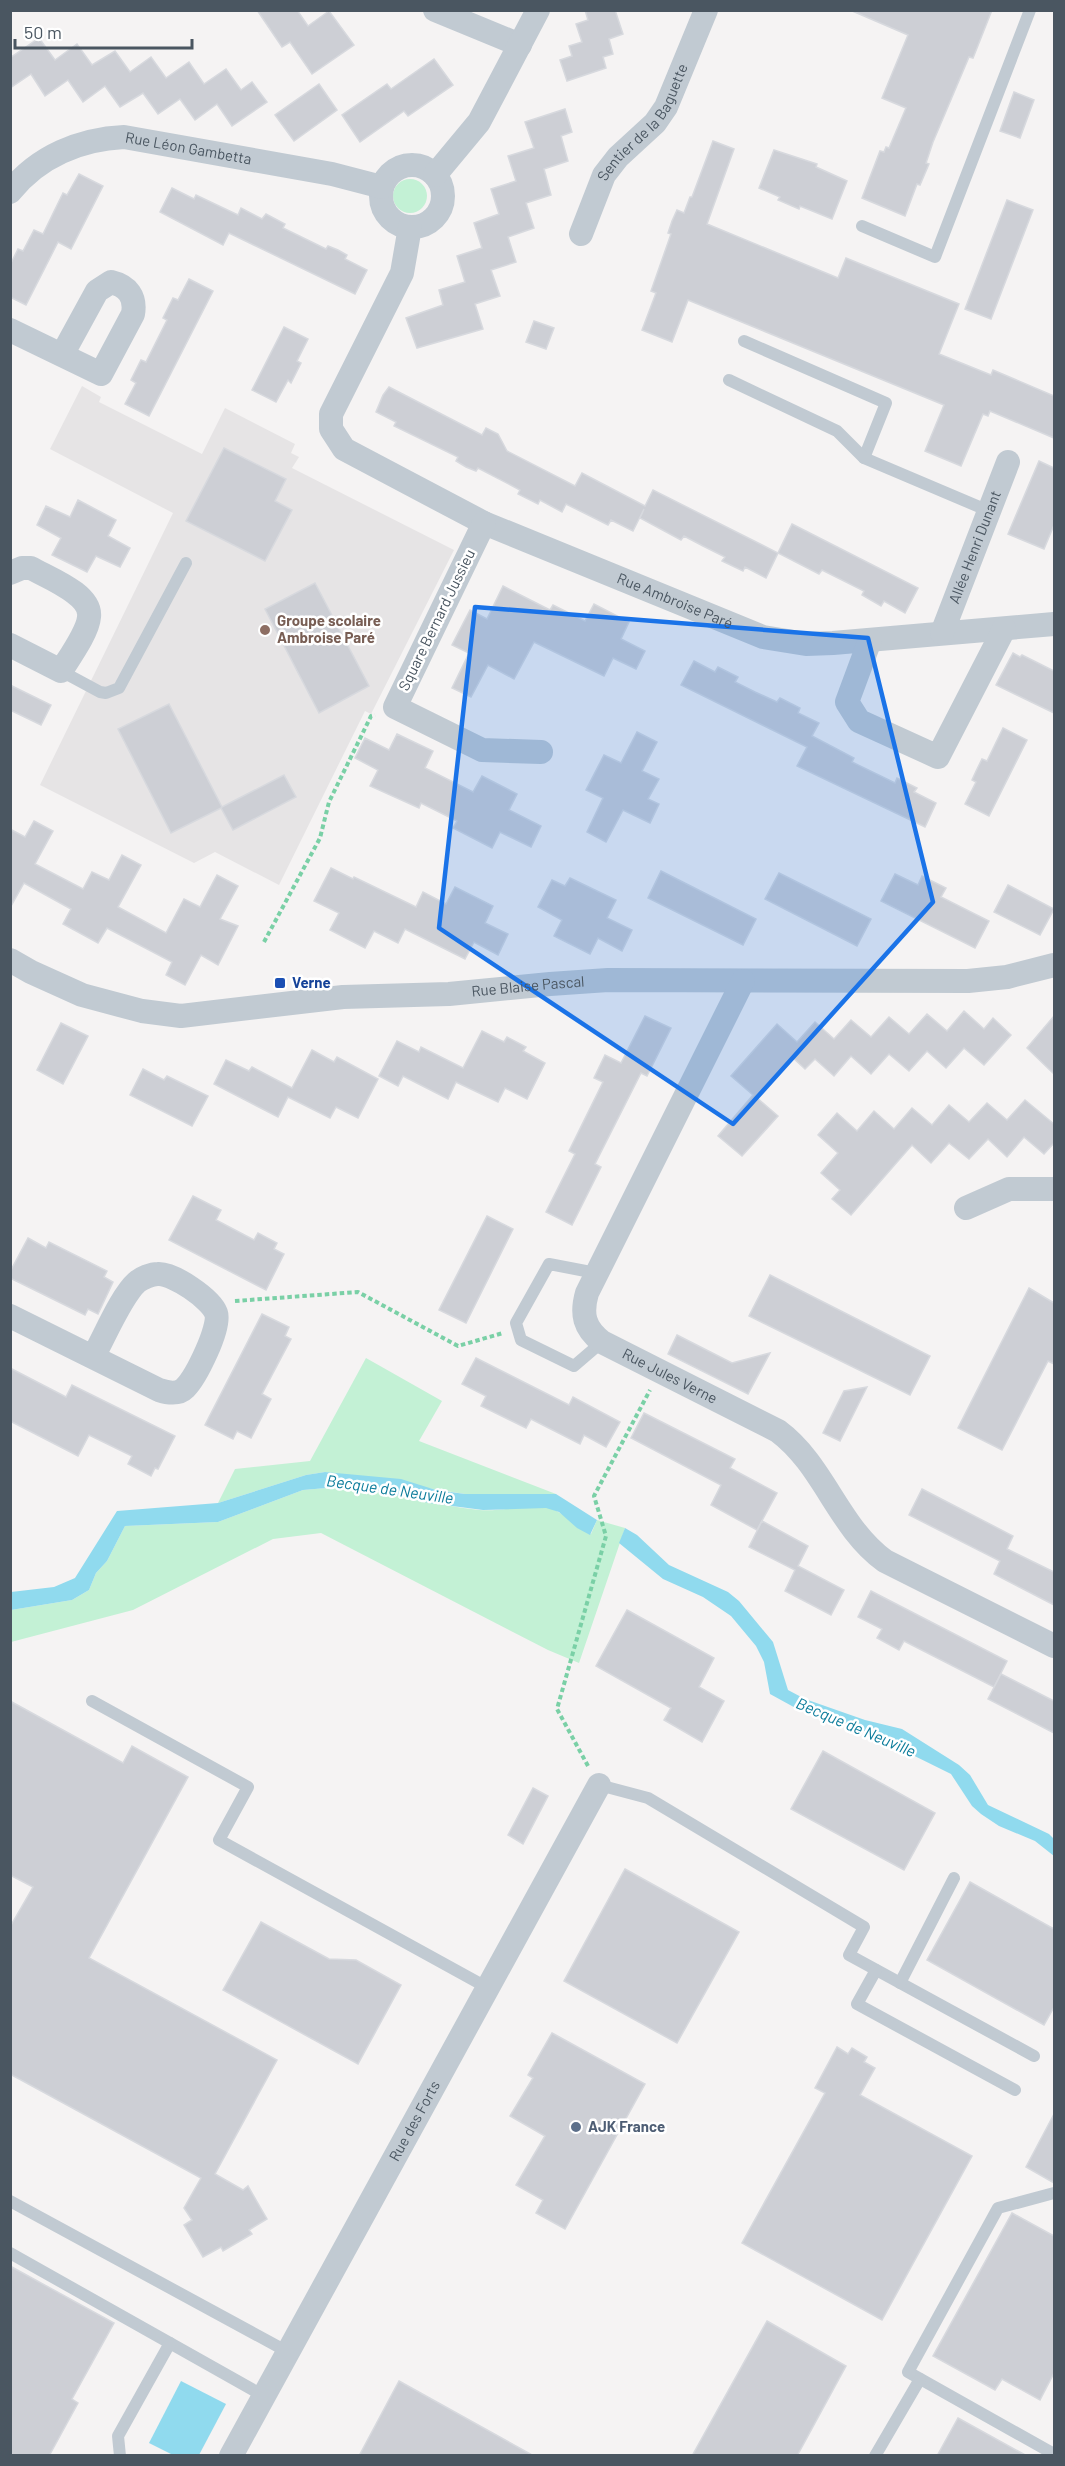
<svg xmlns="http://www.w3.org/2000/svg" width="1065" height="2466" font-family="Barlow,sans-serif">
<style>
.education{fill:#e6e4e5}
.green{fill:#c3f1d5}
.water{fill:#90daee}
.building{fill:#cdcfd5;stroke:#d7d9de;stroke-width:1.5}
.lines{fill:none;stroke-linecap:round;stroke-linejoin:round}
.path{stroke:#7ad0a6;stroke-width:4;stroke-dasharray:4.5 3;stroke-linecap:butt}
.service{stroke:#c1cad2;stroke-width:12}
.minor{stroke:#c1cad2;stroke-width:24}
.marked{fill:#1a73e8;fill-opacity:0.2;stroke:#1a73e8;stroke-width:4.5;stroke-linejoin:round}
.education-dot{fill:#8d6e63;stroke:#fff;stroke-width:2}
.transit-dot{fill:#1a4fb4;stroke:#fff;stroke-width:2}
.service-dot{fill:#5c6f8a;stroke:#fff;stroke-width:2}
.labels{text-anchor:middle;stroke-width:5;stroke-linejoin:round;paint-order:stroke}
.street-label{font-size:15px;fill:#4a5661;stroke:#fff}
.education-label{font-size:15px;font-weight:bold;fill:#785e54;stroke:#fff;text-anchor:start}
.transit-label{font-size:15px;font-weight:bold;fill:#164399;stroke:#fff;text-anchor:start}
.service-label{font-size:15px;font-weight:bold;fill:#4e5e75;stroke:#fff;text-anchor:start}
.water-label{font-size:16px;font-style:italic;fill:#0c7c9b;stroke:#fff}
</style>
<rect width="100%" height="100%" fill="#f5f3f3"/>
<path class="education" d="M 82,386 L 101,397 L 99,402 L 202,454 L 225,408 L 295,444 L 291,453 L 299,457 L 292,468 L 454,550 L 371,714 L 365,711 L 279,885 L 215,852 L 194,863 L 40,785 L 173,513 L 50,449 Z"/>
<g class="green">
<circle cx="410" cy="196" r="17"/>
<path d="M 366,1358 L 442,1401 L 419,1441 L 556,1494 L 465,1494 L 325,1472 L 306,1475 L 218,1503 L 235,1469 L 310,1461 Z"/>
<path d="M 338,1487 C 386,1490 432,1505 479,1510 C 502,1512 527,1503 549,1508 C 564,1512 575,1527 591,1534 L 597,1520 L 625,1528 L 579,1663 L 548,1650 L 321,1533 L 273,1539 L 133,1610 L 11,1642 L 11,1610 L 72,1600 L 89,1590 L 96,1573 L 107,1561 L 125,1526 L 218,1522 L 303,1490 Z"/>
</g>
<g class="water">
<path d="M 325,1472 L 401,1479 L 436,1490 L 465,1494 L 556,1494 L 597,1520 L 590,1535 L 577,1528 L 559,1512 L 546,1508 L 483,1510 L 429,1503 L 369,1489 L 338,1487 L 303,1490 L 218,1522 L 125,1526 L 107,1561 L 96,1573 L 89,1590 L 72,1600 L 11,1610 L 11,1592 L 54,1587 L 75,1578 L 117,1511 L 218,1503 L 306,1475 Z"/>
<path d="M 625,1528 L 637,1535 L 669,1565 L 728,1592 L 739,1601 L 773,1642 L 788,1690 L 805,1699 L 865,1720 L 902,1729 L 959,1765 L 970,1775 L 988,1805 L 1049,1834 L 1054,1839 L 1054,1856 L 1035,1841 L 999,1826 L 981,1814 L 972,1806 L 951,1774 L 864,1731 L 832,1718 L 801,1711 L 770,1694 L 764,1662 L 756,1646 L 731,1616 L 703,1597 L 663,1579 L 619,1543 Z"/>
<path d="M 181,2381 L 226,2404 L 199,2455 L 173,2455 L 149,2443 Z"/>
</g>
<g class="building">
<path d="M 257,10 L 297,10 L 308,26 L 329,11 L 354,45 L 312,74 L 290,42 L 282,47 Z"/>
<path d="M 585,10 L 615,10 L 623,34 L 609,39 L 613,54 L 603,57 L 606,68 L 567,81 L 560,60 L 572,56 L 569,46 L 582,42 L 576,24 L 588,20 Z"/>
<path d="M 850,10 L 992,10 L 973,58 L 969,57 L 933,142 L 926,163 L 929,164 L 920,185 L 917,184 L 905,216 L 862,198 L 880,151 L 884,152 L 886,147 L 889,148 L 906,108 L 882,98 L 908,35 Z"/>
<path d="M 39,38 L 55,60 L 77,44 L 92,65 L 115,51 L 130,72 L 151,57 L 166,78 L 189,62 L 204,84 L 226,69 L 241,90 L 252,82 L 267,102 L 232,126 L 217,104 L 195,120 L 180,99 L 158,114 L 143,93 L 120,107 L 105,86 L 83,102 L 68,80 L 45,96 L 31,74 L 10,88 L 10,58 Z"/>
<path d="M 434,59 L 453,85 L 408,116 L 404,111 L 360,142 L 342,115 L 387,84 L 391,89 Z"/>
<path d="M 319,84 L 337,110 L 294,141 L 275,115 Z"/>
<path d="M 1014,92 L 1034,100 L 1020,138 L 1000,131 Z"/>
<path d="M 565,109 L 572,132 L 561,136 L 568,161 L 544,169 L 551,195 L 526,203 L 534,228 L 508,237 L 516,262 L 491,270 L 500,296 L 475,304 L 483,329 L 417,348 L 406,318 L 443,305 L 439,290 L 465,282 L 457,256 L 482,248 L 474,223 L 499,214 L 491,189 L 516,181 L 508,156 L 534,148 L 525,122 Z"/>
<path d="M 713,141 L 734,149 L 707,224 L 838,278 L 846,258 L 959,304 L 939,354 L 991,375 L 993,370 L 1054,396 L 1054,438 L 990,411 L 988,416 L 983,414 L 961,466 L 925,451 L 944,405 L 688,300 L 672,342 L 642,330 L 656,293 L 651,291 L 671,234 L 668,233 L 672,221 L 677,210 L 684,213 L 690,197 L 692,197 Z"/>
<path d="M 774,150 L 817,164 L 816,167 L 847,181 L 832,219 L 800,206 L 799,209 L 778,200 L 780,197 L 759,188 Z"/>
<path d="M 79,174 L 103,186 L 71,249 L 58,242 L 26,305 L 10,297 L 10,265 L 18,249 L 23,251 L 34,230 L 43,234 L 63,193 L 67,195 Z"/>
<path d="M 172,188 L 194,199 L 196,195 L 238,215 L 241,208 L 262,219 L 266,214 L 285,224 L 283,228 L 326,249 L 328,246 L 338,250 L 347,255 L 345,259 L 367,270 L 355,294 L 229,233 L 223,245 L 160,212 Z"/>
<path d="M 1007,200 L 1033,210 L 991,319 L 965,309 Z"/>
<path d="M 189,279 L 213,291 L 149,416 L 125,404 L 136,383 L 131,380 L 141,360 L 146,362 L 167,320 L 163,318 L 173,298 L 178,300 Z"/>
<path d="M 534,321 L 554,328 L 546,349 L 526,342 Z"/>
<path d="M 284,327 L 308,339 L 297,361 L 301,363 L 291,383 L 288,380 L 276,402 L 252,390 Z"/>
<path d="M 389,387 L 482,435 L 486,428 L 498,434 L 507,451 L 575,486 L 582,473 L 645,506 L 653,490 L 778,553 L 766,578 L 745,567 L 743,571 L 722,561 L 725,557 L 703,546 L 684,536 L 681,540 L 640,518 L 644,509 L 633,531 L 611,520 L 608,525 L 566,504 L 562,512 L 540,500 L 538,504 L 518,494 L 520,490 L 478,468 L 476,471 L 466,467 L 456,461 L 458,457 L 394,426 L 396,422 L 376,412 L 383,395 Z"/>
<path d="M 224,448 L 286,479 L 275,501 L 292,510 L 265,561 L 186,521 Z"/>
<path d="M 1039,461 L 1054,468 L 1054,525 L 1044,549 L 1008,534 Z"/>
<path d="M 78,500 L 116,520 L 108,536 L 130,548 L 120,567 L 96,556 L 87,572 L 52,555 L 61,538 L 37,525 L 46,506 L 70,517 Z"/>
<path d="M 792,524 L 918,588 L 905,613 L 884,601 L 881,606 L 862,595 L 864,591 L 822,570 L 819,574 L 778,553 Z"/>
<path d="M 315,583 L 369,686 L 319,713 L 265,609 Z"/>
<path d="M 503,586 L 550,610 L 553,605 L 585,621 L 594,604 L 629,622 L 621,639 L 645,651 L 636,669 L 613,658 L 604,676 L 534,642 L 514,679 L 488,665 L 471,697 L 452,688 L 469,653 L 452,645 L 470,610 L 487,619 Z"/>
<path d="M 1013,653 L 1020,657 L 1022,655 L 1054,671 L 1054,713 L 996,685 Z"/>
<path d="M 694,661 L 715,672 L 718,667 L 738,677 L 735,682 L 755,692 L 777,702 L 780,698 L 800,708 L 798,713 L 819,723 L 812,736 L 854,758 L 852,762 L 895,783 L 897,778 L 917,788 L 914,792 L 936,803 L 925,827 L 797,766 L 807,747 L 681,685 Z"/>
<path d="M 10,685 L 51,705 L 41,725 L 10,710 Z"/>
<path d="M 169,704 L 222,807 L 284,775 L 296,797 L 233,830 L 221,808 L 171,833 L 118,729 Z"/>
<path d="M 1003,728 L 1027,740 L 989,816 L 965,804 L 976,782 L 972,780 L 977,769 L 982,759 L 987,761 Z"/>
<path d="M 637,732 L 657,742 L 642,771 L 659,779 L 648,799 L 659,804 L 650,823 L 623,810 L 606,842 L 587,832 L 603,798 L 586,790 L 604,755 L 621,763 Z"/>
<path d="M 397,734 L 433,751 L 425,768 L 473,792 L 482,776 L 517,794 L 509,810 L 541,826 L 531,847 L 500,832 L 492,848 L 453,828 L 457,821 L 421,803 L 419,808 L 370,786 L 378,770 L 355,758 L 365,738 L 389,750 Z"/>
<path d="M 34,821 L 53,831 L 35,864 L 83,889 L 92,872 L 109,880 L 122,855 L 141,865 L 118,907 L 166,933 L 184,899 L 200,907 L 217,875 L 238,886 L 220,919 L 238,926 L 218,965 L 201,955 L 185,985 L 166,975 L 172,962 L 107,928 L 98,943 L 63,924 L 71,909 L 24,883 L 10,908 L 10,829 L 25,837 Z"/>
<path d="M 331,868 L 353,879 L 354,877 L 416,907 L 423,892 L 446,904 L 455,887 L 493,906 L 485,923 L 508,934 L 498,955 L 474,942 L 465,959 L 405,929 L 398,943 L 374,931 L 365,948 L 330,930 L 339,913 L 314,901 Z"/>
<path d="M 661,871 L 756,919 L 743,945 L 648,898 Z"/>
<path d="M 779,873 L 871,919 L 857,946 L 765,899 Z"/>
<path d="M 895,874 L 918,885 L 922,876 L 946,888 L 941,897 L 989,921 L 975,948 L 881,901 Z"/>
<path d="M 570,878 L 616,900 L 607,918 L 632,930 L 622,951 L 598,938 L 590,954 L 554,936 L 562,920 L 538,907 L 552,880 L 565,886 Z"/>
<path d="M 1008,885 L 1054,909 L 1040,935 L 994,912 Z"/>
<path d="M 964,1011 L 984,1029 L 993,1018 L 1011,1035 L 984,1065 L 964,1048 L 946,1068 L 927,1051 L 909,1071 L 889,1054 L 871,1074 L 851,1056 L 834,1076 L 815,1059 L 805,1069 L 792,1057 L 756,1097 L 778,1116 L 742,1156 L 718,1136 L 753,1095 L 731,1076 L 777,1024 L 797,1042 L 815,1022 L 834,1039 L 851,1020 L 871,1037 L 889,1017 L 909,1034 L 927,1014 L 947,1031 Z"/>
<path d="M 645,1016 L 671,1028 L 647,1076 L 641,1073 L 595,1164 L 601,1167 L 572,1225 L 546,1212 L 575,1154 L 569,1151 L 603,1082 L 594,1078 L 605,1055 L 621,1063 Z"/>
<path d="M 1054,1016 L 1054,1074 L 1027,1048 Z"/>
<path d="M 61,1023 L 88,1036 L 63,1084 L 37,1070 Z"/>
<path d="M 482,1031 L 504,1042 L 507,1037 L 526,1047 L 523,1051 L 545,1063 L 527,1099 L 505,1088 L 498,1102 L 456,1082 L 448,1099 L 403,1076 L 398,1086 L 379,1076 L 397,1041 L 419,1052 L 421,1047 L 463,1068 Z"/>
<path d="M 312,1050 L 334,1062 L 337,1057 L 378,1079 L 358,1118 L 336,1107 L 330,1118 L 288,1097 L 278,1117 L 214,1084 L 226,1060 L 249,1071 L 252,1067 L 292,1088 Z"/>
<path d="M 143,1069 L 164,1080 L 167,1076 L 208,1096 L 192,1126 L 130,1095 Z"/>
<path d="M 1025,1100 L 1054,1124 L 1054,1143 L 1044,1154 L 1024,1137 L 1007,1157 L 988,1139 L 969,1159 L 949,1143 L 931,1163 L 912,1145 L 851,1215 L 832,1199 L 840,1190 L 821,1173 L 838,1153 L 818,1135 L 837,1113 L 857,1131 L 874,1111 L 894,1129 L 912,1108 L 932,1125 L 949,1105 L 969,1122 L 987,1103 L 1007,1120 Z"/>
<path d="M 193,1196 L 221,1210 L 216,1220 L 254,1240 L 258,1233 L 277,1243 L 274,1249 L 284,1254 L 266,1290 L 169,1240 Z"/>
<path d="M 487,1216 L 513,1229 L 466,1323 L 439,1310 Z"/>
<path d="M 28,1238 L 46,1248 L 49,1242 L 107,1271 L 104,1277 L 113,1282 L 98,1314 L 88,1309 L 85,1315 L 10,1278 L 10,1272 Z"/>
<path d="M 770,1275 L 930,1356 L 910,1395 L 749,1316 Z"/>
<path d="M 1029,1288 L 1054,1303 L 1054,1364 L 1048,1361 L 1002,1450 L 958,1428 Z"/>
<path d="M 262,1314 L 289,1327 L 285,1336 L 291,1339 L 262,1394 L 271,1399 L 251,1438 L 237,1431 L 233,1439 L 205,1425 Z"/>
<path d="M 677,1335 L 732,1363 L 770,1353 L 748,1394 L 668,1354 Z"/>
<path d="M 476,1358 L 569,1405 L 573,1397 L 620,1422 L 606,1447 L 584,1435 L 580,1444 L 531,1419 L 526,1428 L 481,1406 L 486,1396 L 462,1384 Z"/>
<path d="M 10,1368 L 66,1397 L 72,1385 L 175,1436 L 158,1469 L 155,1468 L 151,1476 L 128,1464 L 132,1456 L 89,1435 L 78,1456 L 10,1421 Z"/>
<path d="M 867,1387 L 840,1441 L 823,1433 L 844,1391 Z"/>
<path d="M 644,1413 L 735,1459 L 730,1468 L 777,1493 L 757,1530 L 711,1505 L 721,1485 L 631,1438 Z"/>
<path d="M 922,1489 L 1013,1536 L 1007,1549 L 1054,1572 L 1054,1605 L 994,1574 L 1000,1561 L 909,1515 Z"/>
<path d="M 762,1521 L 808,1546 L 798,1566 L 844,1590 L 831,1615 L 785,1591 L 795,1570 L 749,1547 Z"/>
<path d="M 871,1591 L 1007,1661 L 994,1687 L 904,1641 L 899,1650 L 877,1638 L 882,1629 L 858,1617 Z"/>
<path d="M 627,1610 L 714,1658 L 699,1687 L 724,1701 L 702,1742 L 664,1720 L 671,1708 L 596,1666 Z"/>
<path d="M 1001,1674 L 1054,1701 L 1054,1733 L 988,1699 Z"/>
<path d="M 10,1701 L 123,1763 L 132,1746 L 188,1777 L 89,1958 L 277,2060 L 215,2174 L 243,2190 L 248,2186 L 267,2219 L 249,2230 L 252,2234 L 223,2251 L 221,2247 L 203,2257 L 184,2225 L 192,2220 L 184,2208 L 201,2178 L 10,2074 L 10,1927 L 33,1887 L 10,1875 Z"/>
<path d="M 823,1751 L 935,1813 L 904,1870 L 791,1809 Z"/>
<path d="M 533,1788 L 548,1796 L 523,1844 L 508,1835 Z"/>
<path d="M 625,1869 L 739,1932 L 677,2043 L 564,1981 Z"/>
<path d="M 970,1882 L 1054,1929 L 1054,2007 L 1044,2025 L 927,1960 Z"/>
<path d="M 261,1922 L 329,1959 L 356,1960 L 401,1985 L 358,2064 L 223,1990 Z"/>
<path d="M 552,2033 L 645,2084 L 565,2229 L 536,2213 L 543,2200 L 516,2185 L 545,2136 L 510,2116 L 533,2078 L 528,2075 Z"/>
<path d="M 837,2047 L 848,2054 L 852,2048 L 867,2057 L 864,2062 L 875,2068 L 860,2095 L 972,2156 L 882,2320 L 742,2243 L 825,2093 L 815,2088 Z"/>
<path d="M 1054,2114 L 1054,2183 L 1026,2167 Z"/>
<path d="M 1012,2213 L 1054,2236 L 1054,2373 L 1040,2400 L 1002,2379 L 995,2390 L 933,2356 Z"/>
<path d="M 10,2266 L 114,2323 L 72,2399 L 78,2403 L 49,2456 L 10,2456 Z"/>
<path d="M 767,2321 L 846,2366 L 797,2456 L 692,2456 Z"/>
<path d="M 399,2381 L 534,2456 L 359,2456 Z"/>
<path d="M 958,2418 L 1027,2456 L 937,2456 Z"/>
</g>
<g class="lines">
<g class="path">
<path d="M 264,942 L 320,838 L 329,802 L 371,716 L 375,715"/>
<path d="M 235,1301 L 358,1292 L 458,1346 L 503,1333"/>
<path d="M 588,1766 L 557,1709 L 606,1536 L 594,1496 L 650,1390"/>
</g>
<g class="service">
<path d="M 862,226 L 935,257 L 1030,10"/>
<path d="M 744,341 L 886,403 L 864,458"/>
<path d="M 729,380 L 837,431 L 864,458 L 989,511"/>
<path d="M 61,671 L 100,692 L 106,693 L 119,688 L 186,563"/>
<path d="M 596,1273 L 549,1264 L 516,1323 L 521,1340 L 574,1366 L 602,1342"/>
<path d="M 92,1701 L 248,1787 L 219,1840 L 488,1988"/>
<path d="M 599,1785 L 648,1798 L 864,1927 L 849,1955 L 1034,2056"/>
<path d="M 876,1970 L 857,2004 L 1015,2090"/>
<path d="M 900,1983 L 954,1878"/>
<path d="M 1054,2193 L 998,2208 L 908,2372 L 1054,2454"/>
<path d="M 10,2201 L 288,2352"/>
<path d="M 10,2253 L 264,2396"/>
<path d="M 120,2456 L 118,2436 L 170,2343"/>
<path d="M 875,2456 L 920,2379"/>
</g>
<g class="minor">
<path d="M 435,10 L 520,45"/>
<circle cx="412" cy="196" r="31"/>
<path d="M 435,175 L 479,122 L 538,10"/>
<path id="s1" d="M 10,192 C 38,156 81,139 124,137 L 332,174 L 382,187"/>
<path id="s2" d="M 410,227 L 402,273 L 331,414 L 331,429 L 344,449 L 484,523 L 763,637 L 806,644 L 833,643 L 1054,624"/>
<path id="s3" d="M 581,234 L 604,175 L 618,157 L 655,123 L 666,107 L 706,10"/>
<path d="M 10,330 L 101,374 L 133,314 C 136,297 128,286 111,282 L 97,291 L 62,355"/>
<path d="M 484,523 L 395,707 L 482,750 L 541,752"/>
<path d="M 10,573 L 22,568 L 31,568 C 48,578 92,594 89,617 C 88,632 69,658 61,671 L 10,645"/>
<path id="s4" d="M 942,633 L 1008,462"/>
<path d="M 870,640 L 847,702 L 859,721 L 938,757 L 1004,629"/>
<path id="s5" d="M 10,960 L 31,972 L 82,995 L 142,1011 L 181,1016 L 343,997 L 449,994 L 550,984 L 608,980 L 968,981 L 1007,977 L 1054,965"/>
<path id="s6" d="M 743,981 L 587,1293 C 581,1314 584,1328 602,1342 L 778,1431 C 824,1465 838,1527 885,1561 L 1054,1646"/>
<path d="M 966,1208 L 1009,1189 L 1054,1189"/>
<path d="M 10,1316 L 159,1390 C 168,1393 178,1395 185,1388 C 196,1377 221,1327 216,1313 C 211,1299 173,1273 158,1274 C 151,1274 142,1278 137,1282 C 121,1296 104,1338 93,1357"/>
<path id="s7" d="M 231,2456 L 599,1785"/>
</g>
</g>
<path class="marked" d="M 475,607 L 868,638 L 933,902 L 733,1124 L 439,928 Z"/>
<circle class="education-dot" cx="265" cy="630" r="6"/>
<rect class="transit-dot" x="274" y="977" width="12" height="12" rx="3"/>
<circle class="service-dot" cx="576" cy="2127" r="6"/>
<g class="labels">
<g class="street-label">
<text dy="5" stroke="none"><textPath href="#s3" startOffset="130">Sentier de la Baguette</textPath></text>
<text dy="5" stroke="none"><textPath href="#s1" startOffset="196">Rue Léon Gambetta</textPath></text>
<text dy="5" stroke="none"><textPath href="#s4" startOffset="92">Allée Henri Dunant</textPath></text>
<text dy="5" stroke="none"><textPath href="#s2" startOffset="608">Rue Ambroise Paré</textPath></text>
<text transform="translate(437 620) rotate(-64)" y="5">Square Bernard Jussieu</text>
<text dy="5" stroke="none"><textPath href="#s5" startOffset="530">Rue Blaise Pascal</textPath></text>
<text dy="5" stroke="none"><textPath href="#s6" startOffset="480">Rue Jules Verne</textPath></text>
<text dy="5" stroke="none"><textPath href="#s7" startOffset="382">Rue des Forts</textPath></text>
</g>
<g class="education-label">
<text x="277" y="626">Groupe scolaire<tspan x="277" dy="17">Ambroise Paré</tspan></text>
</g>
<g class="transit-label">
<text x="292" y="988">Verne</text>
</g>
<g class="service-label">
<text x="588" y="2132">AJK France</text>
</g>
<g class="water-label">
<text transform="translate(390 1489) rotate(8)" y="6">Becque de Neuville</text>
<text transform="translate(856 1727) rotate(23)" y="6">Becque de Neuville</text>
</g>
</g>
<rect width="1065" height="2466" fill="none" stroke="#4a5661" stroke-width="24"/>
<path d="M15 39v9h177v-9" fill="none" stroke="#4a5661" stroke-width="3"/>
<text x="24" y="39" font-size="18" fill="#4a5661" stroke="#ffffff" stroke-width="4.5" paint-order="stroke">50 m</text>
</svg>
